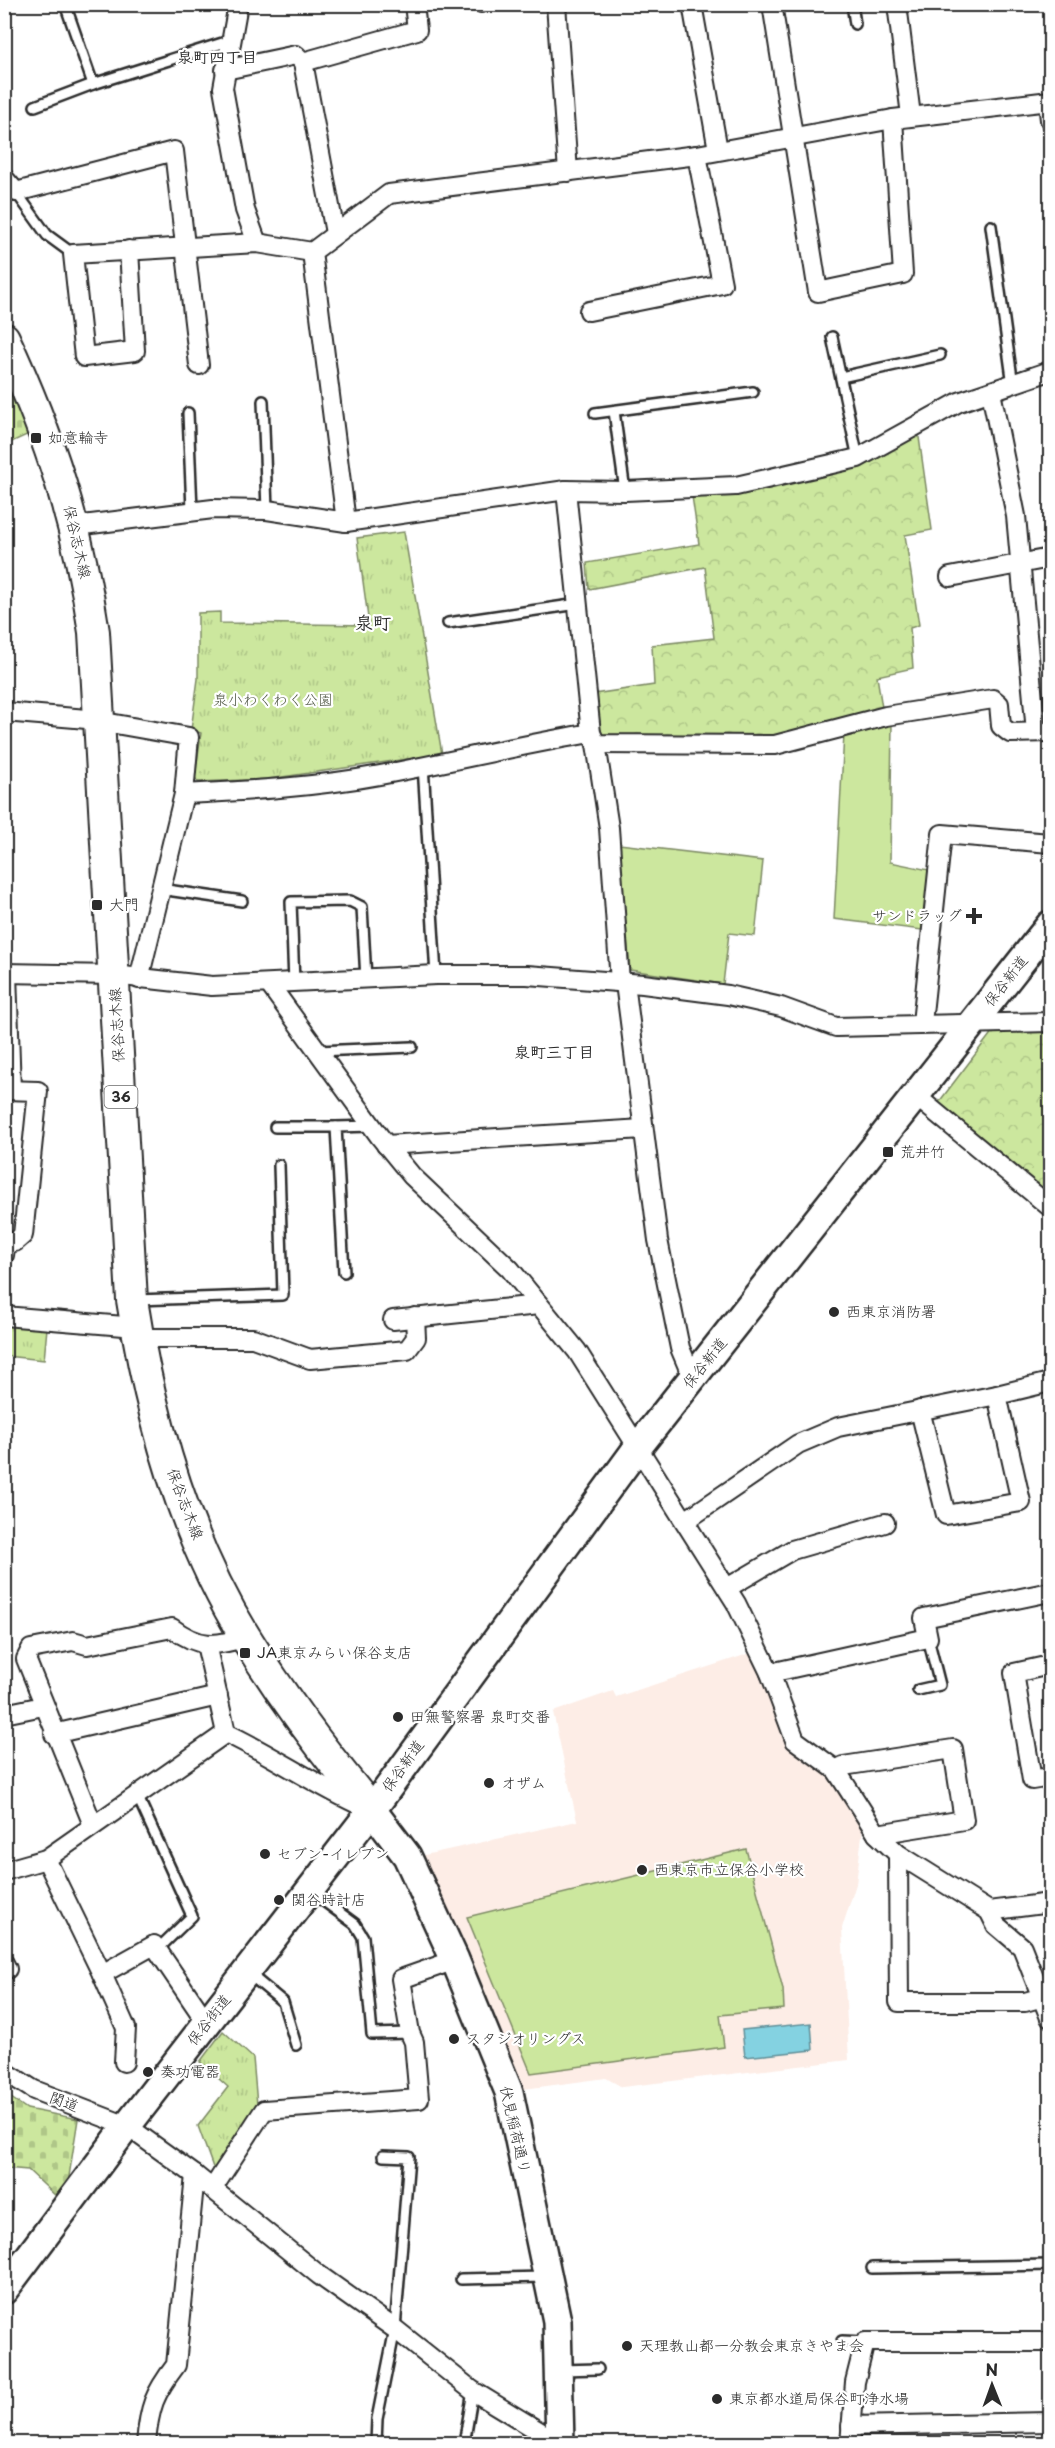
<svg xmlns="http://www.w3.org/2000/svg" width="1055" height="2448" font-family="'Playpen Sans','Klee One',sans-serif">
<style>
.built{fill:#fdede6}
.grass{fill:#cce79e;stroke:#7c8964;stroke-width:1.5}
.forest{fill:url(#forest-crowns);stroke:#7c8964;stroke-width:1.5}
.cemetery{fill:url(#cemetery-stones);stroke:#7c8964;stroke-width:1.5}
.park{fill:url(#park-tufts);stroke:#7c8964;stroke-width:1.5}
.water{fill:#84d2e1;stroke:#608f98;stroke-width:1.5}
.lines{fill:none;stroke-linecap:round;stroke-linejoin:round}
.lane-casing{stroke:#2b2b2b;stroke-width:14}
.street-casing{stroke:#2b2b2b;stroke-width:22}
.secondary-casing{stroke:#2b2b2b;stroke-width:32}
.primary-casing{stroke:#2b2b2b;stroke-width:34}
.lane{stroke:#fff;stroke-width:9}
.street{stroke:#fff;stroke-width:18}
.secondary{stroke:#fff;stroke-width:27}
.primary{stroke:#fff;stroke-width:30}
.poi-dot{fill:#2b2b2b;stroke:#fff;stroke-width:2}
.labels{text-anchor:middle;stroke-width:4.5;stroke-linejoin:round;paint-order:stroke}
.shield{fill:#fff;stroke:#6b6b6b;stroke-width:1.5}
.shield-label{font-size:14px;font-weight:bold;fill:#2b2b2b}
.poi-label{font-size:15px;fill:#2b2b2b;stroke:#fff;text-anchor:start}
.street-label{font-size:15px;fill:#2b2b2b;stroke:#fff}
.park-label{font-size:15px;fill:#535a48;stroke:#fff}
.neighbourhood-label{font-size:16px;font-weight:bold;fill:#2b2b2b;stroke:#fff}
.quarter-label{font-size:18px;font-weight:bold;fill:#2b2b2b;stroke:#fff}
</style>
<defs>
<pattern id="forest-crowns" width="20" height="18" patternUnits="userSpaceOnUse" patternTransform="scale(1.5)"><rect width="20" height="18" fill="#cce79e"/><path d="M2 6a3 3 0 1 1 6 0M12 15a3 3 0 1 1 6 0" fill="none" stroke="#afc688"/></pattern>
<pattern id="cemetery-stones" width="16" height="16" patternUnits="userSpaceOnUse" patternTransform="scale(1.5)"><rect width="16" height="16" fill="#cce79e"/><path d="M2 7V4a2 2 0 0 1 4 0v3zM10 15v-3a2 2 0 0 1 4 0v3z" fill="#afc688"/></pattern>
<pattern id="park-tufts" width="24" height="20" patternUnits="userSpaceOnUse" patternTransform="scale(1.5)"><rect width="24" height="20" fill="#cce79e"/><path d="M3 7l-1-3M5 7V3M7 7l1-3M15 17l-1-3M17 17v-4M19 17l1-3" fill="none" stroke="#afc688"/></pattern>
</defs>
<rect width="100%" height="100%" fill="#fff"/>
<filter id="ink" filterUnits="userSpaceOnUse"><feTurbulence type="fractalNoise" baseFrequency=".0167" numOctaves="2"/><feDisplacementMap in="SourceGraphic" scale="12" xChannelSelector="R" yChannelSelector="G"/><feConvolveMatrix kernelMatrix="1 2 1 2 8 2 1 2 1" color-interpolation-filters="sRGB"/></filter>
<g filter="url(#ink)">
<path class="built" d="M 751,1653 L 784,1737 L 830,1773 L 863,1827 L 856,1884 L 842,1928 L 849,2060 L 622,2087 L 606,2078 L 524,2089 L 468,1952 L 420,1856 L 577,1821 L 553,1712 L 613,1691 L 616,1697 Z"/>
<g class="grass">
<path d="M 892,723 L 890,862 L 929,870 L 922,930 L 834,919 L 844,734 Z"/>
<path d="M 619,844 L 763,861 L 755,936 L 729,933 L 723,984 L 630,970 Z"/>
<path d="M 746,1849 L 783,1989 L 784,2009 L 720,2015 L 724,2047 L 531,2073 L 467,1917 Z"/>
</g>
<g class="forest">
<path d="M 918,430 L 932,530 L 905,535 L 919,625 L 910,628 L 913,668 L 877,676 L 882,708 L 771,739 L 606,739 L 597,730 L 594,694 L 654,685 L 652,645 L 714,638 L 705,567 L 589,589 L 587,563 L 699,544 L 692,496 L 743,490 Z"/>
<path d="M 996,1027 L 1050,1027 L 1050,1201 L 936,1106 Z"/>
</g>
<g class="cemetery">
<path d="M 4,381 L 29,434 L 5,445 L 4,445 Z"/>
<path d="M 4,2093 L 27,2109 L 78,2119 L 67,2189 L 58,2198 L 28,2170 L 5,2168 Z"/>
</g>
<g class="park">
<path d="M 404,532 L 442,754 L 268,779 L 198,782 L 195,778 L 201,733 L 191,730 L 198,679 L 198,613 L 220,612 L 220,623 L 369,625 L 357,538 Z"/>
<path d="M 4,1324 L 47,1328 L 44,1360 L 5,1356 Z"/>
<path d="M 223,2031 L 253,2058 L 257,2105 L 255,2112 L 215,2173 L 198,2126 L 228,2087 L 200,2062 Z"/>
</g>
<path class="water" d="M 811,2023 L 813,2050 L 745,2057 L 742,2030 Z"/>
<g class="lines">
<defs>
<g id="lane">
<path d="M 65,4 L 93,84"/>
<path d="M 481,4 L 481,7"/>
<path d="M 852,4 L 855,24"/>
<path d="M 35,106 L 93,84 L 232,40"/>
<path d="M 16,192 L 47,235 L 73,254"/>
<path d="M 991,226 L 1013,385"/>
<path d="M 832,337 L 858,458"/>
<path d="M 841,377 L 940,355"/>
<path d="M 263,401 L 267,510"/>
<path d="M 614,411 L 625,491"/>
<path d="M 188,413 L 192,510"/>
<path d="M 595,413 L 753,392"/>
<path d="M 448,623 L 578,604"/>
<path d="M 423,765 L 436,975"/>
<path d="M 160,889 L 242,901"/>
<path d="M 294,983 L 291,902 L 350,901 L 362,907 L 366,979"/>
<path d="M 318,1051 L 412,1047"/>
<path d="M 275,1127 L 336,1127"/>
<path d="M 344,1272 L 336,1127 L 373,1126"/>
<path d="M 136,1300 L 283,1295 L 279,1165"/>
<path d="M 918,1690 L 940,1685 L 928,1638"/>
<path d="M 137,1795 L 192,1916 L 157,1950"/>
<path d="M 313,1893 L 355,1924 L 363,1937 L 372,2034 L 410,2033"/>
<path d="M 248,1973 L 283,2002 L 296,2045"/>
<path d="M 872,2268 L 1050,2265"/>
<path d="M 461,2279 L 544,2277"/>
<path d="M 842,2341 L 865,2342"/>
<path d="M 561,2370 L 598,2369"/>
<path d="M 376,2444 L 377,2419 L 395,2329 L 409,2157 L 383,2156"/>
<path d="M 464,2444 L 473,2391"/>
</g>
<g id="street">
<path d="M 238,4 L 223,88 L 245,210 L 257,243"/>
<path d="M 556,4 L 568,172"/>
<path d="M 692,4 L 718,150"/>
<path d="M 772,4 L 818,292 L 903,274 L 893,119"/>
<path d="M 897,4 L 911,116"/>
<path d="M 303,62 L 335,233"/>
<path d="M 225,70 L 296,55 L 303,62 L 417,30 L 414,4"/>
<path d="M 1048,102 L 1050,120"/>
<path d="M 4,178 L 16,192 L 174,151 L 199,365"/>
<path d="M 129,250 L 135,351 L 84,357 L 73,254 L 257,243 L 312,252 L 389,194 L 697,155 L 893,119 L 1050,101"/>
<path d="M 312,252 L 346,522"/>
<path d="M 589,311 L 722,284 L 697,155"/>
<path d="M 991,392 L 1016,516 L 1036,732"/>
<path d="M 566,490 L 591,733 L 596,744 L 775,745 L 886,716 L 993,699 L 999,704 L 1001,726 L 1010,733 L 1050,732"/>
<path d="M 75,526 L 213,509 L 267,510 L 346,522 L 566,490 L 625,491 L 736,486 L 858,458 L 959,402 L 1050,371"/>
<path d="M 950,577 L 1050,558"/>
<path d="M 4,712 L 87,719 L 189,737 L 184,794 C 248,791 316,787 380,775 C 450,762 520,745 591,733"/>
<path d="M 596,744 L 609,828 L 620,982"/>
<path d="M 4,973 L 114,975 L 212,986 L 436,975 L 527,975 L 643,984 L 728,995 L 781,1007 L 836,1027 L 1050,1022"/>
<path d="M 7,973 L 11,1090"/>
<path d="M 139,979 L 184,794"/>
<path d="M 625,983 L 658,1240 L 680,1348 L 693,1379"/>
<path d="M 269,984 L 380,1137 L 412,1176 L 510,1269 L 577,1351 L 736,1603 L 770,1673 L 795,1740 L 836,1770 L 877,1834 L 898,1854 L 989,1911 L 996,1925 L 1022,1947 L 1050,2018"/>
<path d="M 922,1023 L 942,834 L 1050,843"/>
<path d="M 4,1090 L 38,1091 L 23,1235 L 15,1242 L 6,1242 L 4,1255"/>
<path d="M 917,1097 L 1050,1207"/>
<path d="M 386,1145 L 643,1129"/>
<path d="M 4,1316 L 136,1327"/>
<path d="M 393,1320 L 539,1305"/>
<path d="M 138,1338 L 253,1338 L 310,1359 L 407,1350 L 416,1338 L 415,1317"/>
<path d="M 920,1410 L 946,1515 L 1021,1502 L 997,1395"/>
<path d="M 685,1521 L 798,1444 L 838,1427 L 997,1395 L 1050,1382"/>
<path d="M 727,1588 L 792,1550 L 885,1523"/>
<path d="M 1050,1665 L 1014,1673 L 1032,1780 L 1050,1777"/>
<path d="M 770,1673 L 928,1638 L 924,1618 L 1050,1592"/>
<path d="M 4,1714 L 43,1706"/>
<path d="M 226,1733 C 273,1755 316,1786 364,1807"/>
<path d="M 54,1734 L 218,1696"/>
<path d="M 836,1770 L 843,1766 L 953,1749 L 964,1820 L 877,1834"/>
<path d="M 93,1825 L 26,1659 L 31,1649 L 73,1641 L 87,1645 L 172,1628 C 199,1648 215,1647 246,1637"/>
<path d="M 898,1854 L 899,2002 L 1025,2002 L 1050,1995"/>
<path d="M 46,1859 L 102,1974 L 154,1945 L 207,2023"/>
<path d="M 4,1871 L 46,1859 L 226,1733 L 206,1644"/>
<path d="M 989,1911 L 1050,1903"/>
<path d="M 4,1963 L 7,1969"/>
<path d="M 102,1974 L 126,2028 L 124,2062"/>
<path d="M 4,2071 L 34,2090 L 127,2126 L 195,2175 L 319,2275 L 395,2329 L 473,2391 L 560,2444"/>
<path d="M 213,2188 L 264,2110 L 419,2099 L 414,2042 L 410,2033 L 401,1979 L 455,1960"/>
<path d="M 851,2426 L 1050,2422"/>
<path d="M 146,2444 C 149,2407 154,2394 176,2365 L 195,2175"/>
<path d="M 850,2444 L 855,2382 L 865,2342 L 1050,2342"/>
</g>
<g id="secondary">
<path d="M 372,1810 L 407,1856 L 455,1960 L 509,2092 L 557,2321 L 560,2444"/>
<path d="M 4,2290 L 127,2126 L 372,1810 L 638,1447 L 1050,925"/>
</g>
<path id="primary" d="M 4,338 C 50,437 78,524 94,632 L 132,1300 C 150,1415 184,1538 246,1638 C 282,1696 328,1758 372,1810"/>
</defs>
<use href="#lane" class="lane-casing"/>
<use href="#street" class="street-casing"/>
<use href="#secondary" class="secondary-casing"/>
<use href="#primary" class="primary-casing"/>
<use href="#lane" class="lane"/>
<use href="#street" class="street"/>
<use href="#secondary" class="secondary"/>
<use href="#primary" class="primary"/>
</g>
</g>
<g class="poi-dot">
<rect x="30" y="432" width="12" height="12" rx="3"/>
<rect x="91" y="899" width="12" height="12" rx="3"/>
<path d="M971 907h6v6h6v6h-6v6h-6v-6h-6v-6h6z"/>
<rect x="882" y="1146" width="12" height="12" rx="3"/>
<circle cx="834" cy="1312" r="6"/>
<rect x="239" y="1647" width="12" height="12" rx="3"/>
<circle cx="398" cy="1717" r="6"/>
<circle cx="489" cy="1783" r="6"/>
<circle cx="265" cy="1854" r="6"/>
<circle cx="642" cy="1870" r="6"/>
<circle cx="279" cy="1900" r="6"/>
<circle cx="454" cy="2039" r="6"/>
<circle cx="148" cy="2072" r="6"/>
<circle cx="627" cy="2346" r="6"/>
<circle cx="717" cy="2399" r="6"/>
</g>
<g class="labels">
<rect class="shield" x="104.5" y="1086" width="33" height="22" rx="4.5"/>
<g class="shield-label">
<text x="121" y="1102">36</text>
</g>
<g class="poi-label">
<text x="48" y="443">如意輪寺</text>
<text x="109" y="910">大門</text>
<text x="962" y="921" text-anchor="end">サンドラッグ</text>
<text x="900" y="1157">荒井竹</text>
<text x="846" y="1317">西東京消防署</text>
<text x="257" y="1658">JA東京みらい保谷支店</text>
<text x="410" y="1722">田無警察署 泉町交番</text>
<text x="501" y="1788">オザム</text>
<text x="277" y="1859">セブン-イレブン</text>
<text x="654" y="1875">西東京市立保谷小学校</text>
<text x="291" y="1905">関谷時計店</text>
<text x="466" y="2044">スタジオリングス</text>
<text x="160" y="2077">奏功電器</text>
<text x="639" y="2351">天理教山都一分教会東京きやま会</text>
<text x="729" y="2404">東京都水道局保谷町浄水場</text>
</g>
<g class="street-label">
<text transform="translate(77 542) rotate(77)" y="5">保谷志木線</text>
<text transform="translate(1006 981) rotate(-52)" y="5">保谷新道</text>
<text transform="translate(117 1025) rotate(-93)" y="5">保谷志木線</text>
<text transform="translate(705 1363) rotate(-51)" y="5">保谷新道</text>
<text transform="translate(185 1504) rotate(69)" y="5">保谷志木線</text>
<text transform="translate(403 1766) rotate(-54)" y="5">保谷新道</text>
<text transform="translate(209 2020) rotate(-52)" y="5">保谷街道</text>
<text transform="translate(64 2102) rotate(20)" y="5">関道</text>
<text transform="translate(515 2130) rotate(77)" y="5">伏見稲荷通り</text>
</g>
<g class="park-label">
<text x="273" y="705">泉小わくわく公園</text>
</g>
<g class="neighbourhood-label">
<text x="217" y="63">泉町四丁目</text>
<text x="554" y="1058">泉町三丁目</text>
</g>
<g class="quarter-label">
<text x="373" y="629">泉町</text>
</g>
</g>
<rect width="1055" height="2448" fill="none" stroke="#fff" stroke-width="24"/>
<rect x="12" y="12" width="1031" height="2424" fill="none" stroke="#2b2b2b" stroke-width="2" filter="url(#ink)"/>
<g transform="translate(992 2385) rotate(359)" stroke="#ffffff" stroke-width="4.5" paint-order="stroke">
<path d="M0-4.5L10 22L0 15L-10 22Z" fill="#2b2b2b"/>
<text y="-9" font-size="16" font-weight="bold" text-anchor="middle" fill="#2b2b2b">N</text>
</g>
</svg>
